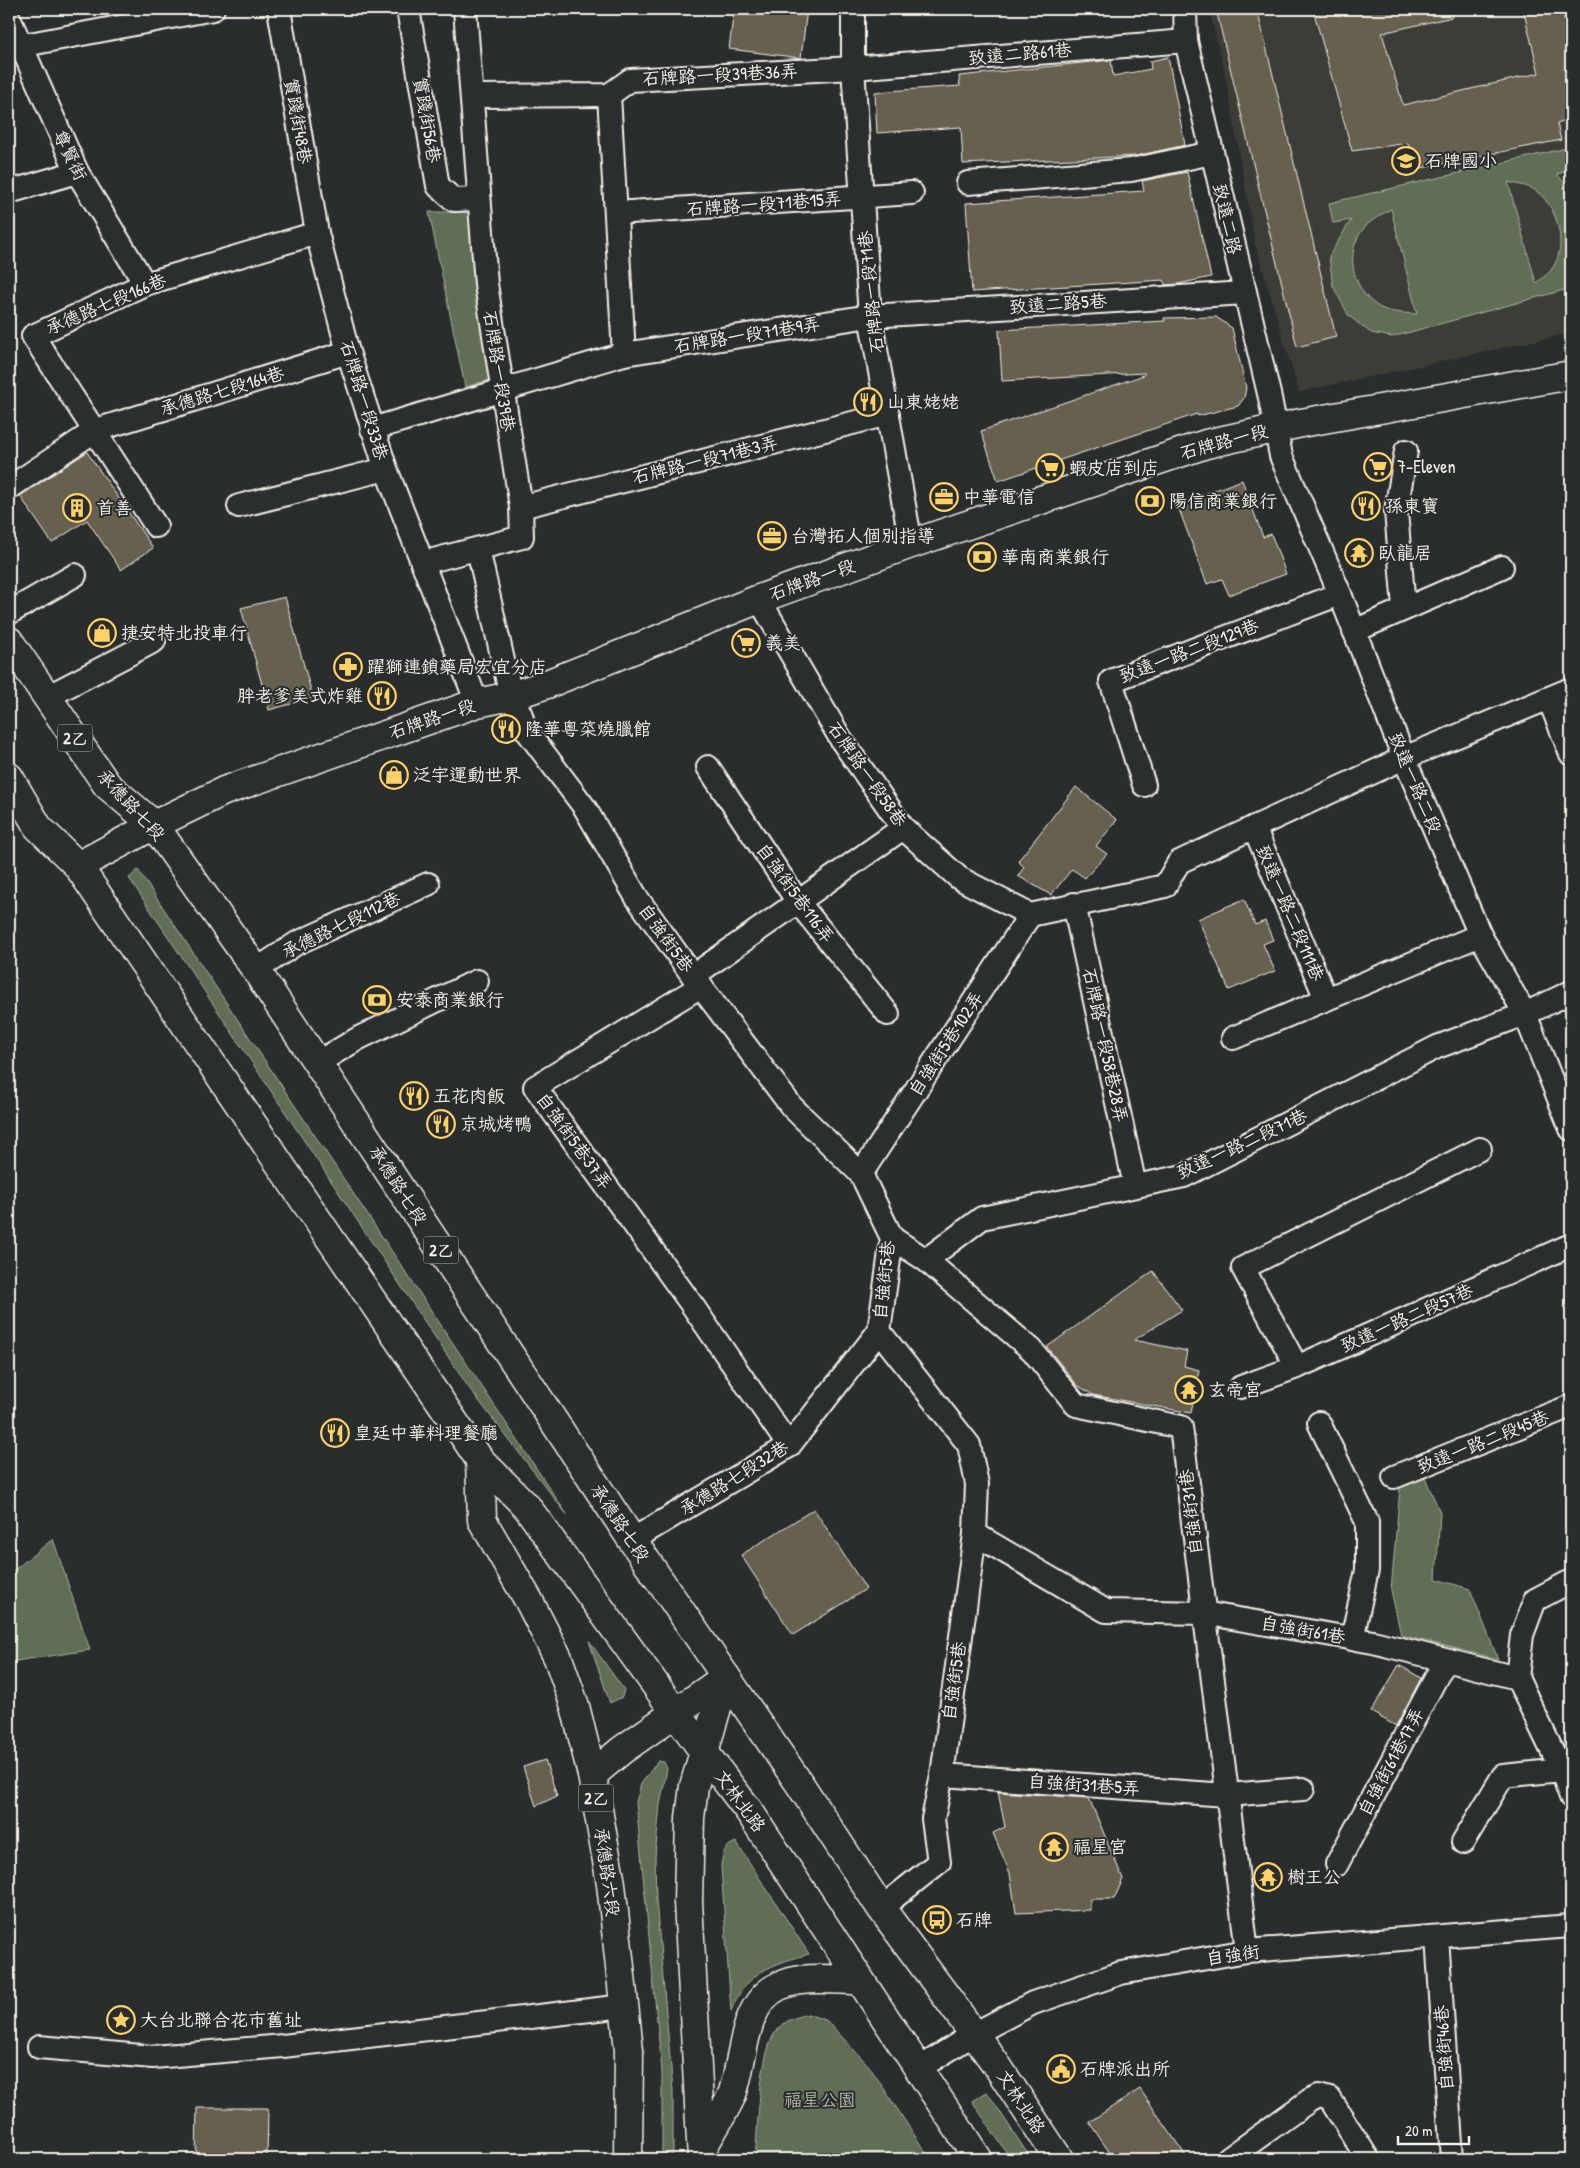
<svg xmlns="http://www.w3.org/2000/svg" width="1580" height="2168" font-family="'Patrick Hand','LXGW WenKai TC',sans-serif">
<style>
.built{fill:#3c3c38}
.green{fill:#616e55;stroke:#aab09e;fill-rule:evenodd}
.building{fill:#66604f;stroke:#f4f1e8}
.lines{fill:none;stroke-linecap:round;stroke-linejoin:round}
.street-casing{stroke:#f4f1e8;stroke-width:26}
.secondary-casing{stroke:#f4f1e8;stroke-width:31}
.primary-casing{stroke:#f4f1e8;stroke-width:31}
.street{stroke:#2a2d2e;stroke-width:22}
.secondary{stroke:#2a2d2e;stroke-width:28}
.primary{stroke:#2a2d2e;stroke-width:28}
.labels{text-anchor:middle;stroke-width:4;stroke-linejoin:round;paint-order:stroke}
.shield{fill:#2a2d2e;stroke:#b7b6b0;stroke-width:1}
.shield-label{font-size:16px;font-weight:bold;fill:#f4f1e8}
.street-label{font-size:18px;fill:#f4f1e8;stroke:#2a2d2e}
.poi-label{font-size:18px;fill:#f4f1e8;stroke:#2a2d2e;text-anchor:start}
.park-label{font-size:18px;fill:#b2b6a6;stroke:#2a2d2e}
</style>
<rect width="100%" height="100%" fill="#2a2d2e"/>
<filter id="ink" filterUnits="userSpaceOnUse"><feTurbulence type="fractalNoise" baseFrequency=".02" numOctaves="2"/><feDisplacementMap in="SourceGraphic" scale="10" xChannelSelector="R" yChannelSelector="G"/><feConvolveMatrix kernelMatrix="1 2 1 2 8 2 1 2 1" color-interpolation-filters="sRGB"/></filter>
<g filter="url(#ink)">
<path class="built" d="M 1209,9 L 1571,9 L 1571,333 L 1299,392 L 1255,243 L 1226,78 Z"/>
<g class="green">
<path d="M 1571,147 L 1571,170 L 1557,174 L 1571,191 L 1571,288 L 1392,337 L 1371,333 L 1349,316 L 1333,286 L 1329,256 L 1351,220 L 1333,223 L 1329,203 ZM 1508,182 C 1515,184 1524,185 1531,188 C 1557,201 1570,247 1551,270 C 1547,275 1541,279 1536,283 ZM 1391,209 L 1417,314 L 1416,314 C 1405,313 1389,313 1379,307 C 1357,294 1346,263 1357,239 C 1363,225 1378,216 1391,209 Z"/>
<path d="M 429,212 L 470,212 L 489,380 L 465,387 Z"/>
<path d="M 138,870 L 568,1516 L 469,1388 L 129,878 Z"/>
<path d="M 1425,1478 L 1440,1512 L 1436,1579 L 1470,1589 L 1498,1659 L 1401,1635 L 1391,1590 L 1400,1488 Z"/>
<path d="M 53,1539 L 90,1650 L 9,1662 L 9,1574 Z"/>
<path d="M 589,1641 L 624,1690 L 622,1697 L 610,1703 Z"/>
<path d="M 658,1761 L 664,1762 L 667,1769 L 660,1805 L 655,1857 L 656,1900 L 673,2091 L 673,2159 L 662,2159 L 662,2072 L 636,1802 L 641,1784 Z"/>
<path d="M 736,1842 L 809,1954 C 772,1964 745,1973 731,2011 L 721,1866 C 723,1854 724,1846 736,1842 Z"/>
<path d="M 808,2014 L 827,2021 L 869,2066 L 930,2159 L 755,2159 C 758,2129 759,2051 777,2030 C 786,2020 795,2017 808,2014 Z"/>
<path d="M 987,2092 L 1031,2159 L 1011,2159 L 972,2101 Z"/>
</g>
<g class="building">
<path d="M 734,9 L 807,9 L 801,58 L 729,49 Z"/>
<path d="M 1216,9 L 1257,9 L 1336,337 L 1297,347 Z"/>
<path d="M 1313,9 L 1451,9 L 1452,17 L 1382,33 L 1403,105 L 1539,73 L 1523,9 L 1562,9 L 1571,44 L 1571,119 L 1557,124 L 1561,140 L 1416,169 L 1408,143 L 1352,151 Z"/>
<path d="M 1168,57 L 1185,145 L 1136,156 L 963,164 L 961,127 L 877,133 L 875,92 L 960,86 L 959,76 L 1111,60 L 1113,76 L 1151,69 L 1150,61 Z"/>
<path d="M 1187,172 L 1211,277 L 1178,284 L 1165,285 L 1164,280 L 972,292 L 966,203 L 1144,191 L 1142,181 Z"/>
<path d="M 1216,317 L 1232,328 L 1246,388 L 1244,398 L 1238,406 L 1198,416 L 1197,414 L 998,481 L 981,431 L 1144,375 L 1144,373 L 1002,381 L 999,330 L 1165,321 L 1164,318 Z"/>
<path d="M 87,452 L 153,548 L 121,570 L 87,520 L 52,543 L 20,496 Z"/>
<path d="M 1242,480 L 1263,537 L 1271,534 L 1286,574 L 1229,595 L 1222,579 L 1207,584 L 1177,504 Z"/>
<path d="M 285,597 L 313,698 L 269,710 L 241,608 Z"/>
<path d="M 1076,787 L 1117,820 L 1096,846 L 1107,854 L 1085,878 L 1072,869 L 1051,895 L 1018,876 L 1024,867 L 1018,861 Z"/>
<path d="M 1244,899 L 1255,925 L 1265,921 L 1273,940 L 1263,944 L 1275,971 L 1229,990 L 1198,919 Z"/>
<path d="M 1153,1271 L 1182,1310 L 1134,1340 L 1187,1351 L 1184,1366 L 1199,1370 L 1191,1413 L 1093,1395 L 1077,1385 L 1047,1347 Z"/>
<path d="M 814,1509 L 866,1589 L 793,1635 L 741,1555 Z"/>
<path d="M 1399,1665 L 1421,1678 L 1396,1726 L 1371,1712 Z"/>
<path d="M 545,1760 L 557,1796 L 536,1806 L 523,1767 Z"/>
<path d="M 998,1792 L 1089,1798 L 1123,1879 L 1114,1899 L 1090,1899 L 1090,1910 L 1016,1913 L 1010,1873 L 993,1833 L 1005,1827 Z"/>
<path d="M 1140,2089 L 1188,2159 L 1114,2159 L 1089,2122 Z"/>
<path d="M 197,2108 L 268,2108 L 267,2159 L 196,2159 Z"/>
</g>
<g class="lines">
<defs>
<g id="street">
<path d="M 279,9 L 317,233 L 348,352 L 386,469 L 477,703"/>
<path d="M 408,9 L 438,186 L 454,200 L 478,199"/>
<path d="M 853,9 L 853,68 L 870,316 L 911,544"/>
<path d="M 1185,9 L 1186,41 L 1270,398 L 1281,456 L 1340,594 L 1404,758 L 1480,935 L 1525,1014 L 1571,1129"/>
<path d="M 9,18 L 77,172 L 145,284"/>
<path d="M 9,48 L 213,9"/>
<path d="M 609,95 L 624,354"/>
<path d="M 472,96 L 609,95 L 630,80 L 853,68 L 1186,41"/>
<path d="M 968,183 L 1131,170 L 1212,153"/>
<path d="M 9,192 L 77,172"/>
<path d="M 616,213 L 912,193"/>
<path d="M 372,429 L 624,354 L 870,316 L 1245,293"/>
<path d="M 9,488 L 96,430 L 348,352"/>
<path d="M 239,506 L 386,469"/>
<path d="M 521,507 L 888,414"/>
<path d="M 156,526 L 33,336 L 145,284 L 317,233"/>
<path d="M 478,549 L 511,696 L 521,715 L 524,727 L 585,808 L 637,898 L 693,976 L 792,1107 L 861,1174 L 892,1238 L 879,1331 L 969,1445 L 977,1484 L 975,1534 L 942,1775 L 933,1819 L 939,1862 L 881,1908"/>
<path d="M 422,563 L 522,537 L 521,507 L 486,284 L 465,9"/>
<path d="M 759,599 L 842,741 L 903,828 L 959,878 L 1030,915 L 1165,886 L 1179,862 L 1404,758 L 1571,689"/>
<path d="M 1404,608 L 1396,511 L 1406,451"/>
<path d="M 9,613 L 75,575"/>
<path d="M 1354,631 L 1502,567"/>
<path d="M 47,697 L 154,641"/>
<path d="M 1549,699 L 1571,754"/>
<path d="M 708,767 L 798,902 L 888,1014"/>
<path d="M 1144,785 L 1111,681 L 1340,594"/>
<path d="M 1254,827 L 1326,999"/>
<path d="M 1074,904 L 1135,1186"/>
<path d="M 256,970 L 297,943 L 428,884"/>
<path d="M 693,976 L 903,828"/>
<path d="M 701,986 L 535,1087 L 692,1305 L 789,1446"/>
<path d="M 1233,1038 L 1480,935"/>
<path d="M 317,1063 L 359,1038 L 477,981"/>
<path d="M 861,1174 L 1030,915"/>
<path d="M 892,1238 L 926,1260 L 1032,1350 L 1076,1405 L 1181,1427 L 1247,1951"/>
<path d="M 926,1260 L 982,1218 L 1184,1176 L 1437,1047 L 1525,1014 L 1571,992"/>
<path d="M 1297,1367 L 1243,1268 L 1480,1149"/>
<path d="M 1241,1387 L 1297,1367 L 1571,1245"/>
<path d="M 1319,1423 L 1367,1522 L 1367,1570 L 1352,1639"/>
<path d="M 1394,1477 L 1571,1406"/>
<path d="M 975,1534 L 1106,1611 L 1203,1613 L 1373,1642 L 1517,1678 L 1561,1769 L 1571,1797"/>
<path d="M 632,1540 L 789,1446 L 879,1331"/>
<path d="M 1517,1678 L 1522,1635 L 1535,1600 L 1571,1581"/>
<path d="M 942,1775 L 1227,1795 L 1303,1789"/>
<path d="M 1463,1842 L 1503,1776 L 1571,1769"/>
<path d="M 1337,1864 L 1445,1661"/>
<path d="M 1437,1937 L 1452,2159"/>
<path d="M 39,2047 L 153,2057 L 283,2046 L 624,2006"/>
<path d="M 918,2069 L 974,2034 L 1033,2003 L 1121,1973 L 1247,1951 L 1571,1926"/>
<path d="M 1228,2159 L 1310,2100 L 1319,2096 L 1330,2099 L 1368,2159"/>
</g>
<g id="secondary">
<path d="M 78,866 L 154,825 L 224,791 L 477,703 L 511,696 L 547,684 L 759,599 L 911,544 L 1206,444 L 1301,423 L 1571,375"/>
<path d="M 480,1460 L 527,1507 L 704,1752 L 749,1811 L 978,2159"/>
<path d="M 726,1677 L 799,1783 L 881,1908 L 996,2064 L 1059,2159"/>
</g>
<g id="primary">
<path d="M 9,641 L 107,785 L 154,825 L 256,970 L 632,1540 L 726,1677"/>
<path d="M 9,777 L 38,827 L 78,866 L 480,1460 L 482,1520 L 529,1601 L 558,1658 L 575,1706 L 592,1775 L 611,1884 L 629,2050 L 628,2159"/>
<path d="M 592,1775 L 622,1750 L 726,1677"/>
<path d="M 703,2147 C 712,2131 723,2114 731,2097 C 745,2063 740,2004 779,1986 C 803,1975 834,1980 859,1980"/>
<path d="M 702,2159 L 688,1902 L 690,1818 L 694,1786 L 726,1677"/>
</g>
</defs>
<use href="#street" class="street-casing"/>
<use href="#secondary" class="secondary-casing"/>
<use href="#primary" class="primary-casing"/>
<use href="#street" class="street"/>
<use href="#secondary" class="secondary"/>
<use href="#primary" class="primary"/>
</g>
</g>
<defs>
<symbol id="school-ring" viewBox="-11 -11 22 22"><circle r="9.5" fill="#2a2d2e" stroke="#ffd166" stroke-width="1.5"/><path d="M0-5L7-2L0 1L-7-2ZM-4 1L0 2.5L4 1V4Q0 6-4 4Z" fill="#ffd166"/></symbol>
<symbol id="restaurant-ring" viewBox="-11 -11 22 22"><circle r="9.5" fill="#2a2d2e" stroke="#ffd166" stroke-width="1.5"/><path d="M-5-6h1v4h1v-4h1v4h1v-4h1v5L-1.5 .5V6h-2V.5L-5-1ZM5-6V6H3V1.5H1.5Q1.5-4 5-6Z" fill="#ffd166"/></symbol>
<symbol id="supermarket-ring" viewBox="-11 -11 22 22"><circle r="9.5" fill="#2a2d2e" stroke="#ffd166" stroke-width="1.5"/><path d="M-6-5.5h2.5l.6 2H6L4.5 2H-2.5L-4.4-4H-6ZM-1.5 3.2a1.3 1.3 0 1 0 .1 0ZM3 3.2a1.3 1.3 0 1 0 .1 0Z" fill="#ffd166"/></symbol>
<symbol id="office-ring" viewBox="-11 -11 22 22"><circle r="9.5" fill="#2a2d2e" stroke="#ffd166" stroke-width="1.5"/><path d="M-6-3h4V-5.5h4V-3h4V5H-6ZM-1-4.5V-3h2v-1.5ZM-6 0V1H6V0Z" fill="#ffd166"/></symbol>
<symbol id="bank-ring" viewBox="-11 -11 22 22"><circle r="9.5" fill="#2a2d2e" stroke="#ffd166" stroke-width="1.5"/><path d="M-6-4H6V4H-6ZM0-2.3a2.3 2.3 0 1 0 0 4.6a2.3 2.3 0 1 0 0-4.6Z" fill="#ffd166"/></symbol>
<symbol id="building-ring" viewBox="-11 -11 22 22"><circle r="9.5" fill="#2a2d2e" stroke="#ffd166" stroke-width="1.5"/><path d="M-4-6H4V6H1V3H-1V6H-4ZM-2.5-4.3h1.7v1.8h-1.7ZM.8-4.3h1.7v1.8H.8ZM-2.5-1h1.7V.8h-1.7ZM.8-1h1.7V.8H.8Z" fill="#ffd166"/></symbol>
<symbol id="temple-ring" viewBox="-11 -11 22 22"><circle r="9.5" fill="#2a2d2e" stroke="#ffd166" stroke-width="1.5"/><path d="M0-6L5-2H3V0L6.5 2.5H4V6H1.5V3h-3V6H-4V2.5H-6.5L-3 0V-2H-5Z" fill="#ffd166"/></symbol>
<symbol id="shop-ring" viewBox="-11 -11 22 22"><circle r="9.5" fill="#2a2d2e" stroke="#ffd166" stroke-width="1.5"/><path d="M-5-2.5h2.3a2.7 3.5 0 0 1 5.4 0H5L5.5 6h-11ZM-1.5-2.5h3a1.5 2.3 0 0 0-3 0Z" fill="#ffd166"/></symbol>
<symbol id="pharmacy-ring" viewBox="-11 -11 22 22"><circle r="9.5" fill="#2a2d2e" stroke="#ffd166" stroke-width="1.5"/><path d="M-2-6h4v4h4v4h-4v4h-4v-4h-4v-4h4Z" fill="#ffd166"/></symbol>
<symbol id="bus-ring" viewBox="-11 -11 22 22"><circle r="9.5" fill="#2a2d2e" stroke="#ffd166" stroke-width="1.5"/><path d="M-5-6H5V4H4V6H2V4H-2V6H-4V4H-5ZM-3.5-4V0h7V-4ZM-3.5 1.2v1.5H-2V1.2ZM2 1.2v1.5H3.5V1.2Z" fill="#ffd166"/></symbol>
<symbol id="sight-ring" viewBox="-11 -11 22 22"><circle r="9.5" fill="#2a2d2e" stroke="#ffd166" stroke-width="1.5"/><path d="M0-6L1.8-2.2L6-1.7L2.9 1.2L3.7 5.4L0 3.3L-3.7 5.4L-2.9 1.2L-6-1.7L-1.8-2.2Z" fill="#ffd166"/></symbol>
<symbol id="civic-ring" viewBox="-11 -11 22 22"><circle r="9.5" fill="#2a2d2e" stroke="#ffd166" stroke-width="1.5"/><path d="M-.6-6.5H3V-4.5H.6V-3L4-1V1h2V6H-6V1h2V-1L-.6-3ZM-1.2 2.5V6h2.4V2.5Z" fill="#ffd166"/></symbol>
</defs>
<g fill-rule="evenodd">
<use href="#school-ring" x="1390" y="145" width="32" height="32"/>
<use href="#restaurant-ring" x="852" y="386" width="32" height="32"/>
<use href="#supermarket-ring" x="1362" y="451" width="32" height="32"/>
<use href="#supermarket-ring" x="1034" y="452" width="32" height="32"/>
<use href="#office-ring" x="928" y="481" width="32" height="32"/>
<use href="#bank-ring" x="1134" y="485" width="32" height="32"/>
<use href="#restaurant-ring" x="1350" y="490" width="32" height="32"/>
<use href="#building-ring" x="61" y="492" width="32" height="32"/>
<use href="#office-ring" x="756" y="520" width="32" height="32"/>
<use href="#temple-ring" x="1343" y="537" width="32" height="32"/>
<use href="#bank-ring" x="966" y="541" width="32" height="32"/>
<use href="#shop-ring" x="86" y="617" width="32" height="32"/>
<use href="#supermarket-ring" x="730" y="627" width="32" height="32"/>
<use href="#pharmacy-ring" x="332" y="651" width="32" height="32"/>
<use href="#restaurant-ring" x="366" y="680" width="32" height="32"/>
<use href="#restaurant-ring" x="490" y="713" width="32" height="32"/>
<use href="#shop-ring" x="378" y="759" width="32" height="32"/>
<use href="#bank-ring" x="361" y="984" width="32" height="32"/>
<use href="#restaurant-ring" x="398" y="1080" width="32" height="32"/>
<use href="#restaurant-ring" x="425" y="1108" width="32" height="32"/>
<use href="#temple-ring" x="1173" y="1374" width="32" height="32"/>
<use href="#restaurant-ring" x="319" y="1417" width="32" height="32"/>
<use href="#temple-ring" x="1038" y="1831" width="32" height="32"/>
<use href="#temple-ring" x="1252" y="1861" width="32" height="32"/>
<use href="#bus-ring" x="921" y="1904" width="32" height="32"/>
<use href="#sight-ring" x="105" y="2004" width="32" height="32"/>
<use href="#civic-ring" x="1045" y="2053" width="32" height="32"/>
</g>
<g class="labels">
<g class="shield">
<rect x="57.5" y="724.5" width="35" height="27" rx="4"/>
<rect x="423.5" y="1236.5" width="35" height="27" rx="4"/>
<rect x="578.5" y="1784.5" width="35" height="27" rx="4"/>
</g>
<g class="shield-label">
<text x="75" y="744">2乙</text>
<text x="441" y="1256">2乙</text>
<text x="596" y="1804">2乙</text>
</g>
<g class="street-label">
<text transform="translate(1020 54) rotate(-5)" y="6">致遠二路61巷</text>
<text transform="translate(720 75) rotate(-3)" y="6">石牌路一段39巷36弄</text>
<text transform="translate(427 120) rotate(80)" y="6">實踐街56巷</text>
<text transform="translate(298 121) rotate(80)" y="6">實踐街48巷</text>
<text transform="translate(70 155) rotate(64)" y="6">尊賢街</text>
<text transform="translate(764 204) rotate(-4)" y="6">石牌路一段71巷15弄</text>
<text transform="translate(1227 219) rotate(77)" y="6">致遠二路</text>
<text transform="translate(871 292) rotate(-96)" y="6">石牌路一段71巷</text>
<text transform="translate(106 304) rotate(-23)" y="6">承德路七段166巷</text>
<text transform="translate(1058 304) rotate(-4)" y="6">致遠二路5巷</text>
<text transform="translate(747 335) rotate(-9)" y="6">石牌路一段71巷9弄</text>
<text transform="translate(499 371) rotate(81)" y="6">石牌路一段39巷</text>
<text transform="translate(222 391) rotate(-17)" y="6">承德路七段164巷</text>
<text transform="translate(364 400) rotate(73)" y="6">石牌路一段33巷</text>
<text transform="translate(1224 442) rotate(-15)" y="6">石牌路一段</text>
<text transform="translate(705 460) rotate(-14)" y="6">石牌路一段71巷3弄</text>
<text transform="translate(812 580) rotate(-20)" y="6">石牌路一段</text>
<text transform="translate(1189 651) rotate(-21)" y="6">致遠一路二段129巷</text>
<text transform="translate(432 719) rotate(-19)" y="6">石牌路一段</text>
<text transform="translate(867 774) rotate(55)" y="6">石牌路一段58巷</text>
<text transform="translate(1415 783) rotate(67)" y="6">致遠一路二段</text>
<text transform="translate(131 805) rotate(47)" y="6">承德路七段</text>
<text transform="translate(795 893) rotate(54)" y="6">自強街5巷116弄</text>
<text transform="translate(1290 913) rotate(67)" y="6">致遠一路二段111巷</text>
<text transform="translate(341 925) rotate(-26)" y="6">承德路七段112巷</text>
<text transform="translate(666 938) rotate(54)" y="6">自強街5巷</text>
<text transform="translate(946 1044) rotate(-57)" y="6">自強街5巷102弄</text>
<text transform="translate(1105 1045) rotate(78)" y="6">石牌路一段58巷28弄</text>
<text transform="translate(574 1141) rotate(54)" y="6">自強街5巷37弄</text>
<text transform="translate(1242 1144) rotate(-25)" y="6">致遠一路二段71巷</text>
<text transform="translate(398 1185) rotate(57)" y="6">承德路七段</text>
<text transform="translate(884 1280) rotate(-84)" y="6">自強街5巷</text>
<text transform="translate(1407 1318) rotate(-24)" y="6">致遠一路二段57巷</text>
<text transform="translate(1483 1442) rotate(-22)" y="6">致遠一路二段45巷</text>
<text transform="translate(734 1478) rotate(-32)" y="6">承德路七段32巷</text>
<text transform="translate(1191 1512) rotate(-97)" y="6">自強街31巷</text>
<text transform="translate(620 1523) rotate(56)" y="6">承德路七段</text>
<text transform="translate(1303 1630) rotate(10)" y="6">自強街61巷</text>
<text transform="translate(954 1681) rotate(-82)" y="6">自強街5巷</text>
<text transform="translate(1391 1762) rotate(-62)" y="6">自強街61巷17弄</text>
<text transform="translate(1084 1785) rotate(4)" y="6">自強街31巷5弄</text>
<text transform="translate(740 1801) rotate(54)" y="6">文林北路</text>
<text transform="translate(607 1872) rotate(82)" y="6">承德路六段</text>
<text transform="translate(1233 1955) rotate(-8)" y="6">自強街</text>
<text transform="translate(1444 2048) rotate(-94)" y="6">自強街46巷</text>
<text transform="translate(1021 2102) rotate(57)" y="6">文林北路</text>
</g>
<g class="poi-label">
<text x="1425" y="167">石牌國小</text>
<text x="887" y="408">山東姥姥</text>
<text x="1397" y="473">7-Eleven</text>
<text x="1069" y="474">蝦皮店到店</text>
<text x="963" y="503">中華電信</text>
<text x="1169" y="507">陽信商業銀行</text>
<text x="1385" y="512">孫東寶</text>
<text x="96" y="514">首善</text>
<text x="791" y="542">台灣拓人個別指導</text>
<text x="1378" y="559">臥龍居</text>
<text x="1001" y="563">華南商業銀行</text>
<text x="121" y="639">捷安特北投車行</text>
<text x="765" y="649">義美</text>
<text x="367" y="673">躍獅連鎖藥局宏宜分店</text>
<text x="363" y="702" text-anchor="end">胖老爹美式炸雞</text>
<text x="525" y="735">隆華粵菜燒臘館</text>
<text x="413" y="781">泛宇運動世界</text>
<text x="396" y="1006">安泰商業銀行</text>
<text x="433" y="1102">五花肉飯</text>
<text x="460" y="1130">京城烤鴨</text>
<text x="1208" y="1396">玄帝宮</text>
<text x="354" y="1439">皇廷中華料理餐廳</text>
<text x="1073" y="1853">福星宮</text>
<text x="1287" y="1883">樹王公</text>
<text x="956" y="1926">石牌</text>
<text x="140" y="2026">大台北聯合花市舊址</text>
<text x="1080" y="2075">石牌派出所</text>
</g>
<g class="park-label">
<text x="820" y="2106">福星公園</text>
</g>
</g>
<rect width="1580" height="2168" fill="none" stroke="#2a2d2e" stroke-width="30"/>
<rect x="15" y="15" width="1550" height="2138" fill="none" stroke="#f4f1e8" stroke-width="2" filter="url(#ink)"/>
<path d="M1398 2136v8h71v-8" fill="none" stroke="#f4f1e8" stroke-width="2.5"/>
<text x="1405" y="2136" font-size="15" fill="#f4f1e8" stroke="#2a2d2e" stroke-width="4" paint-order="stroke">20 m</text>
</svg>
